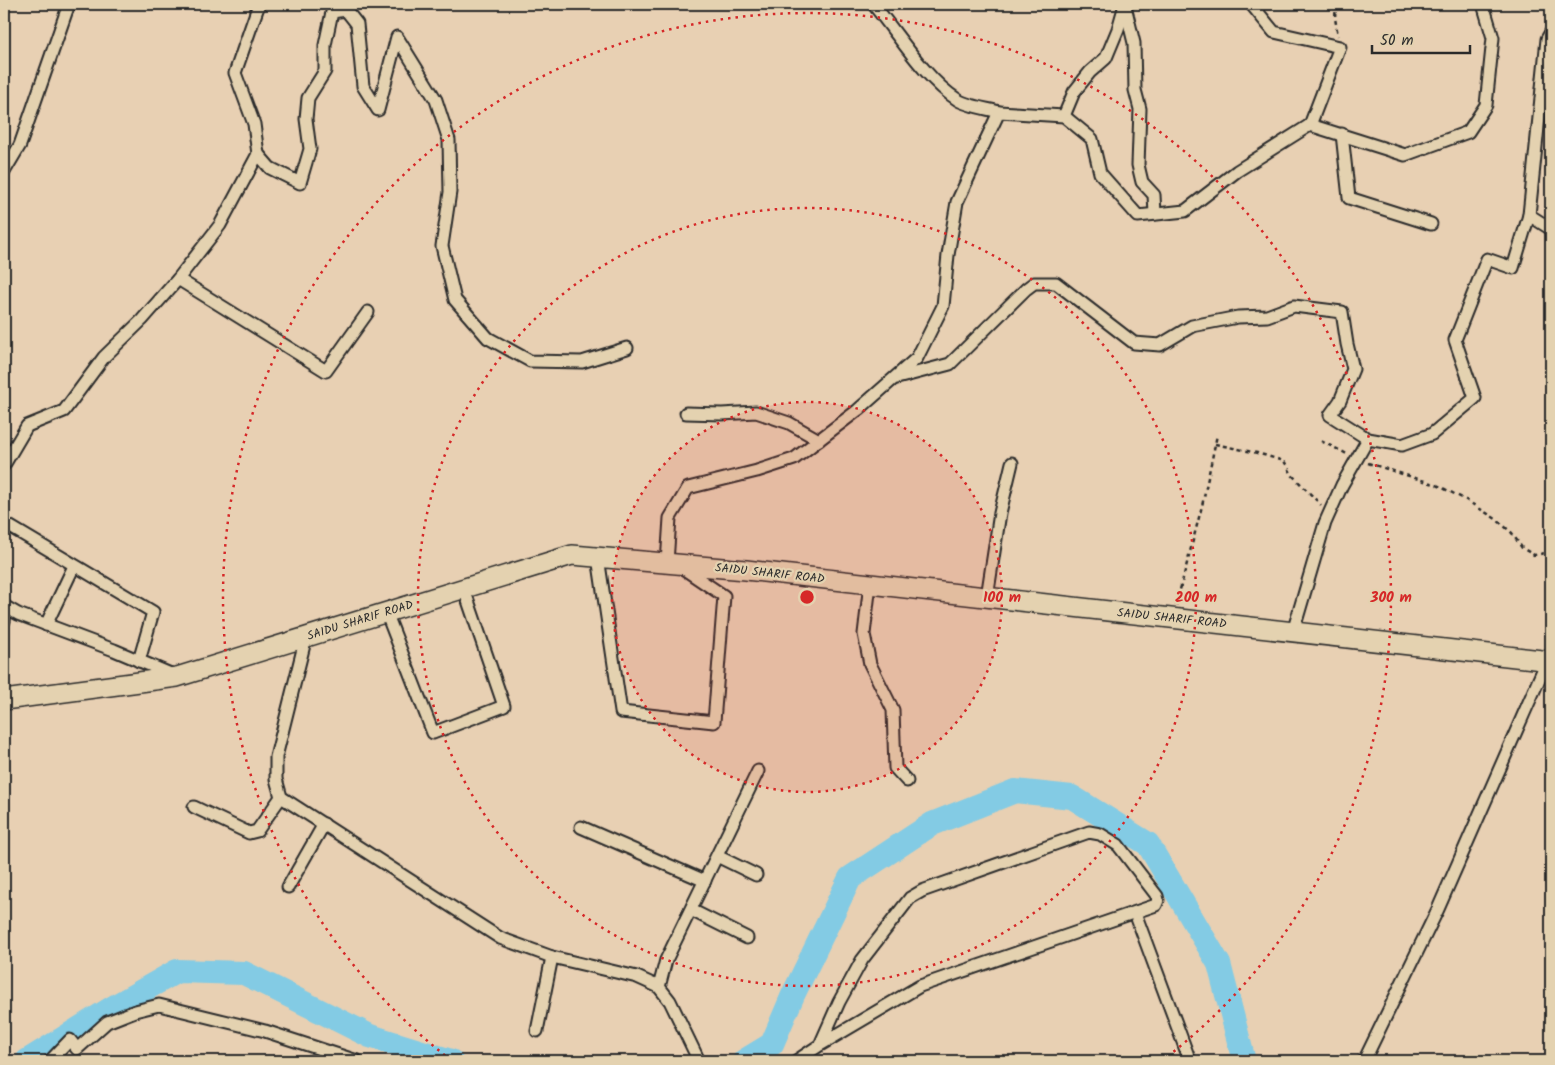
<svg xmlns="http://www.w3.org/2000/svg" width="1555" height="1065" font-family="Kalam,sans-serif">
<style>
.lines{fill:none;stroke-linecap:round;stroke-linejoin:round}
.river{stroke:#83cbe4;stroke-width:24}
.minor-casing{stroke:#2b2b2b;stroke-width:15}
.primary-casing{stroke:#2b2b2b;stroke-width:22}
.path{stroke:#2b2b2b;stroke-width:2.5;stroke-dasharray:4 4;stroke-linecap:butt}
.minor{stroke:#e4d2b0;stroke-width:11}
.primary{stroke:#e4d2b0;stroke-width:19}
.ring{fill:none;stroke:#d62828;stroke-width:2.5;stroke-dasharray:2.5 5}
.labels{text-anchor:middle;stroke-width:4.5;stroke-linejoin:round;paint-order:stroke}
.street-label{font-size:12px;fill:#2b2b2b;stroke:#e4d2b0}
.centre{fill:#d62828;stroke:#e4d2b0;stroke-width:2.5}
.ring-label{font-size:15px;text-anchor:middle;font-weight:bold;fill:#d62828;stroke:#e4d2b0;stroke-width:4.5;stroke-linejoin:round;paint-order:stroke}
</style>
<rect width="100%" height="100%" fill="#e8d0b3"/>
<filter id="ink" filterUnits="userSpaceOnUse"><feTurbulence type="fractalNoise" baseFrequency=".02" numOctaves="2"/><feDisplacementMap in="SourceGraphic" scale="10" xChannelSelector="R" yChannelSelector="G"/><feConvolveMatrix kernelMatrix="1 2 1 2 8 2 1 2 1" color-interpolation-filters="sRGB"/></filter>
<g filter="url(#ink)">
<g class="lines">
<g class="river">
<path d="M 27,1061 L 112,1008 L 177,971 L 244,973 L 370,1036 L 451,1061"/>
<path d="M 744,1061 L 772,1044 L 793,995 L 850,878 L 932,824 L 1015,791 L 1072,797 L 1148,844 L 1219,964 L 1244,1061"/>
</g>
<defs>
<g id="minor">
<path d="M 873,4 C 897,33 926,80 958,100 C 968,106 988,109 999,112"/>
<path d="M 1251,4 L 1274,32 L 1340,47 L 1310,125"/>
<path d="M 1125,6 L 1134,43 L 1135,90 L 1140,109 L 1138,165 L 1142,182 L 1154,195 L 1155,214"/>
<path d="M 1064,116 L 1074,92 L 1090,72 L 1106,58 L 1118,29 L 1124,8"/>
<path d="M 1342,134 L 1349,198 L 1431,224"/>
<path d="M 258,154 L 270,168 L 300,183 L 310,149 L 306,119 L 308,98 L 325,71 L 325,45 L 332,12 L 346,10 L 357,24 L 363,86 L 378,110 L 397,37 L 436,100 L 449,140 L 450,192 L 442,246 L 455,300 L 488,338 L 530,361 L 582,362 L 627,348"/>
<path d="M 4,172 L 20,145 L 69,4"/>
<path d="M 1529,215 L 1547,39 L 1551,32"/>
<path d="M 178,279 L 326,371 L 368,312"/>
<path d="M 897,378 L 950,364 L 1026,289 L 1034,283 L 1056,283 L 1134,343 L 1160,345 L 1192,326 L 1238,317 L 1267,316 L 1294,306 L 1342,312 L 1347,344 L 1353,369 L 1340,401 L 1330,415 L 1368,439"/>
<path d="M 686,413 L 722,414 L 756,412 L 789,423 L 819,440"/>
<path d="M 4,465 L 27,426 L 64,411 L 104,357 L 142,320 L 178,279 L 220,225 L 258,154 L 254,124 L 235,73 L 259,4"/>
<path d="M 4,523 L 153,612 L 139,661"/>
<path d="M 598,557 L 621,712 L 714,722 L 724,596 L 681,567"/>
<path d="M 667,563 L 670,518 L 688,488 L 757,471 L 794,459 L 858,410 L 917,358 L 943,306 L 948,255 L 957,202 L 999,112 L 1064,116 L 1092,139 L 1100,173 L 1138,216 L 1185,211 L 1237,171 L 1310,125 L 1405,155 L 1468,132 L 1486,105 L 1493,38 L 1483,4"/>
<path d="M 870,584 L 864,634 L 870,664 L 893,710 L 895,768 L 907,781"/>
<path d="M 987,597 L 1000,513 L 1012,463"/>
<path d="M 4,606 L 18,614 L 114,650 L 173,675"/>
<path d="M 386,612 L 433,733 L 504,706 L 464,589"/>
<path d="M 4,621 L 5,606"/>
<path d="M 46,625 L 74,566"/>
<path d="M 1293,632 L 1325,523 L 1342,485 L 1368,439 L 1402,445 L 1432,434 L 1475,398 L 1455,340 L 1487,259 L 1513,268 L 1529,215 L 1551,229"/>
<path d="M 306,637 L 276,757 L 276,779 L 281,797 L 500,938 L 552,957 L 637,977 L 659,987 L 670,1001 L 699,1061"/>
<path d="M 194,807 L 249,833 L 257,831 L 281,797"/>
<path d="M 581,827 L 705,881"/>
<path d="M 717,856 L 756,875"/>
<path d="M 288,887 L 324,824"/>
<path d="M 691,910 L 747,938"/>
<path d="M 1135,913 L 1190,1061"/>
<path d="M 659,987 L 666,960 L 758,771"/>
<path d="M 537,1031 L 552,957"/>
<path d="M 50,1061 L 70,1040 L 77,1049 L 107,1022 L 135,1011 L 159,1005 L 265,1031 L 357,1061"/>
<path d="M 796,1061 L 820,1045 L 920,986 L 1156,905 L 1158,900 L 1157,896 L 1118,845 L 1100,834 L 1089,832 L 922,891 L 910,898 L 862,960 L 839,1002 L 820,1045"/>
<path d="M 1364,1061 L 1438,909 L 1547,661"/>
</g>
<path id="primary" d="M 4,700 L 177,677 L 572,555 L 746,570 L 1551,661"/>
</defs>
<use href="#minor" class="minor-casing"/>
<use href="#primary" class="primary-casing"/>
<g class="path">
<path d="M 1336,4 L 1335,18 L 1338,36"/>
<path d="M 1321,441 L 1347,454"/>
<path d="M 1215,444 L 1257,453 L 1284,461 L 1293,476 L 1321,505"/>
<path d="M 1368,463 L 1437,485 L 1466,500 L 1496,519 L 1512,533 L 1522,548 L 1534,555 L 1551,552"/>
<path d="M 1176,605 L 1202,506 L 1217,435"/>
<path d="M 1547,647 L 1547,634 L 1551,623"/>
</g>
<use href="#minor" class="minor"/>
<use href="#primary" class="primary"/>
</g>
</g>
<circle cx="807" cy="597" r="195" fill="#d62828" fill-opacity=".12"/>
<g class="ring">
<circle cx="807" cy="597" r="195"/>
<circle cx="807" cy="597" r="389"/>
<path d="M451 1060A584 584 0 1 1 1163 1060"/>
</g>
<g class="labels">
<g class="street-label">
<text transform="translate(770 573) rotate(6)" y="4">SAIDU SHARIF ROAD</text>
<text transform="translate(1172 618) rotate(6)" y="4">SAIDU SHARIF ROAD</text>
<text transform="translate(360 620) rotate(-17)" y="4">SAIDU SHARIF ROAD</text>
</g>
</g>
<circle cx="807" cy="597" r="8" class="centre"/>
<g class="ring-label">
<text x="1002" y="602">100 m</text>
<text x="1196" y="602">200 m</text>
<text x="1391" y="602">300 m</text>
</g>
<rect width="1555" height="1065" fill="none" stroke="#e4d2b0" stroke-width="20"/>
<rect x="10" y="10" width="1535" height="1045" fill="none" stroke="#2b2b2b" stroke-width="2" filter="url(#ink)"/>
<path d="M1372 45v8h98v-8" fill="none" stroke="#2b2b2b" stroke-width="2.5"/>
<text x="1380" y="45" font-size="15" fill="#2b2b2b" stroke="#e4d2b0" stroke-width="4" paint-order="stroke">50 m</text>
</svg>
